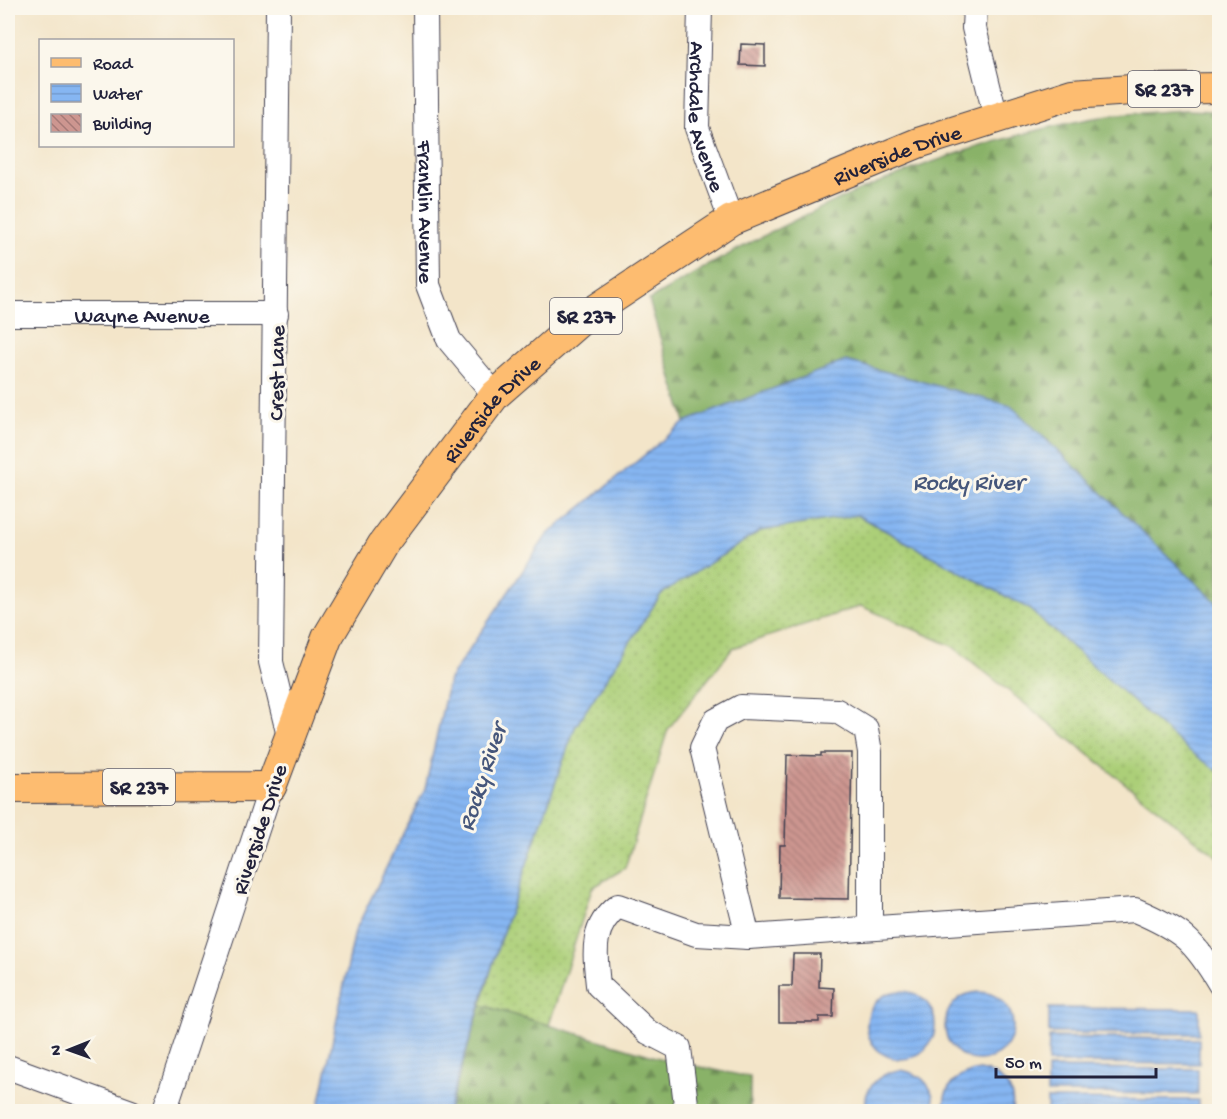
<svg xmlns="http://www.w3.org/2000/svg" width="1227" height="1119" font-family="'Gochi Hand',sans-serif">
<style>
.grass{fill:url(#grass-dots);stroke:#67785a;stroke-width:1.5}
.forest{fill:url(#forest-firs);stroke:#566a52;stroke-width:1.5}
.water{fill:url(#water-rules);stroke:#546c96;stroke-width:1.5}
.building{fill:url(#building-back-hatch)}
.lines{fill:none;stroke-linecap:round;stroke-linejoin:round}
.minor-casing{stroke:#413f50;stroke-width:26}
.major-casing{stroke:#413f50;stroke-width:32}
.minor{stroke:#fff;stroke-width:24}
.major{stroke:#fdbc6f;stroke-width:30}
.labels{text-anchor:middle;stroke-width:6;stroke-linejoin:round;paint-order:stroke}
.shield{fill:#fbf7ec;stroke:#636270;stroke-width:1.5}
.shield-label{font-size:21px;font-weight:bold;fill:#22223b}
.street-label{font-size:22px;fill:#22223b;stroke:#fbf7ec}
.water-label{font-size:24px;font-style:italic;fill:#45567b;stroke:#fbf7ec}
</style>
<defs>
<pattern id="grass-dots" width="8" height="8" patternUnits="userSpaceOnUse" patternTransform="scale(1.5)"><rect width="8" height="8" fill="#accf78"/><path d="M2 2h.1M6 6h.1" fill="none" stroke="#94b169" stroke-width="1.8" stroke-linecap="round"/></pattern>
<pattern id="forest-firs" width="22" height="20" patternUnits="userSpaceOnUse" patternTransform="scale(1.5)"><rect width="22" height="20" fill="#89b268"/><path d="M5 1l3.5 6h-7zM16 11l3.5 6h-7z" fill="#709057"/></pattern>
<pattern id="water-rules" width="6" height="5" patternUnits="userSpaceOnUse" patternTransform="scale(1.5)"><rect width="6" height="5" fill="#86b6f2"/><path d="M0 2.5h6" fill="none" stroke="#739cd0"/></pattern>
<pattern id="building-back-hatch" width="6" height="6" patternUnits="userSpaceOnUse" patternTransform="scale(1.5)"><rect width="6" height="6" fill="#cd9690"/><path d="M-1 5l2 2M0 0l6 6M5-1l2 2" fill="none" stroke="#a67a77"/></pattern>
</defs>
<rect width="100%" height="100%" fill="#fbf7ec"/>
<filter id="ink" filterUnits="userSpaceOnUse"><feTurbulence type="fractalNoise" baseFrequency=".0167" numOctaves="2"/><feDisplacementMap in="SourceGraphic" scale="12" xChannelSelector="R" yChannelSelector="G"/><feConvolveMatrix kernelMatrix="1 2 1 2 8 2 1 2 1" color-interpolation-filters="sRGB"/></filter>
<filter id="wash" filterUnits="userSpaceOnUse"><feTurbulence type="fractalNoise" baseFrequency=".008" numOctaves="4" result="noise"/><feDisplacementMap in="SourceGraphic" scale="24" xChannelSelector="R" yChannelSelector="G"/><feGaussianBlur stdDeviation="1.35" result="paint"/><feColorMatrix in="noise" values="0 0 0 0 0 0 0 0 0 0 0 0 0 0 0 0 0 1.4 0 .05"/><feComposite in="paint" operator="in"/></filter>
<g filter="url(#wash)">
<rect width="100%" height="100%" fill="#f3e5c9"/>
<path class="grass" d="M 856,515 L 1028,608 L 1187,749 L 1219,771 L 1219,858 L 952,646 L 861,606 L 733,648 L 668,729 L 625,868 L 592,888 L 549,1025 L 481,1005 L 500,940 L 575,727 L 661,594 L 760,531 Z"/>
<g class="forest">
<path d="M 1183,110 L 1219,111 L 1219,605 L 1010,406 L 846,361 L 685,422 L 649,300 C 785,218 927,151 1084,120 C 1116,113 1151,113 1183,110 Z"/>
<path d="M 481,1005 L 670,1061 L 750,1077 L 750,1111 L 448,1112 Z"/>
</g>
<g class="water">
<path d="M 846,361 L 1011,406 L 1219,605 L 1219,772 L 1187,749 L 1028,608 L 857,515 L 760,531 L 661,594 L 575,727 L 500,940 L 448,1111 L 318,1111 L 355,931 L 425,789 L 449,679 L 547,535 L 685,422 Z"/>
<circle cx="901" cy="1025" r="34"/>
<circle cx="979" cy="1026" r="34"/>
<path d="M 1049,1008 L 1199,1009 L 1199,1034 L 1049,1033 Z"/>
<path d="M 1049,1037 L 1199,1039 L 1199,1064 L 1048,1063 Z"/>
<path d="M 1047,1068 L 1198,1069 L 1198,1094 L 1047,1093 Z"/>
<path d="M 900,1070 C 922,1073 937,1088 933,1111 L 867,1111 C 861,1089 879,1073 900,1070 Z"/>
<path d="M 979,1070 C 1000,1073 1016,1088 1012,1111 L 945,1111 C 941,1088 957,1074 979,1070 Z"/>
<path d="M 1047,1099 L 1198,1100 L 1198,1111 L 1047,1111 Z"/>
</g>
<g id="blocks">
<g class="building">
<path d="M 741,44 L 765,45 L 765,66 L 740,65 Z"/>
<path d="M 821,753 L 852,753 L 849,899 L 779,898 L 780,845 L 785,845 L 787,755 L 821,756 Z"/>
<path d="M 793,954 L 820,954 L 819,987 L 834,988 L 833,1017 L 819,1017 L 819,1022 L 779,1022 L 779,986 L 792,986 Z"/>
</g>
</g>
</g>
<g filter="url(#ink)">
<use href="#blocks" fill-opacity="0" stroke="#413f50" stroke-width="1.5"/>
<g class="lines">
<defs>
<g id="minor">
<path d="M 278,8 L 271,662 L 289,736"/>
<path id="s1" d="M 425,8 L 428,285 L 449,340 L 495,395"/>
<path id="s2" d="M 700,8 L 697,128 L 731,220"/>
<path d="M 975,8 L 974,28 L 996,118"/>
<path id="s3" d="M 8,314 L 276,314"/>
<path d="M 870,928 L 870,752 L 866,729 L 837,711 L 741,707 L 715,721 L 702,748 L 748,937 L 1135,910 C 1182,930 1194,940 1220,984"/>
<path d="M 8,1067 L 131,1112"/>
<path d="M 164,1112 L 271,787"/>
<path d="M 687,1112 L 679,1048 L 648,1032 L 598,985 C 595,954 590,927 618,906 L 696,934 L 748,937"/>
</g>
<g id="major">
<path id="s4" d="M 8,788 L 271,787 L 327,638 L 383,544 L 495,395 L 583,318 L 731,220 L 918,143 L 1072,94 L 1147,89 L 1220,88"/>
</g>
</defs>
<use href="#minor" class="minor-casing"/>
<use href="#major" class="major-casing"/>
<use href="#minor" class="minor"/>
<use href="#major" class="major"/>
</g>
</g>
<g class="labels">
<g class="shield">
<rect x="1128" y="71" width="72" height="36" rx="4.5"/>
<rect x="550" y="298" width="72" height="36" rx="4.5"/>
<rect x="103" y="769" width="72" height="36" rx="4.5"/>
</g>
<g class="shield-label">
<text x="1164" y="96">SR 237</text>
<text x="586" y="323">SR 237</text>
<text x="139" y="794">SR 237</text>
</g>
<g class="street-label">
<text dy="8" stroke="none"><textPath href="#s2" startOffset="110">Archdale Avenue</textPath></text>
<text dy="8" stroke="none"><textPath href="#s4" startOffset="1191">Riverside Drive</textPath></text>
<text dy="8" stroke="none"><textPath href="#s1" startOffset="204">Franklin Avenue</textPath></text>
<text dy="8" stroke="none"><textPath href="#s3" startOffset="134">Wayne Avenue</textPath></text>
<text transform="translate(275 373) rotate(-89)" y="8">Crest Lane</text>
<text dy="8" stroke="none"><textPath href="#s4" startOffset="705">Riverside Drive</textPath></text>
<text transform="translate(258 829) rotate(-72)" y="8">Riverside Drive</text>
</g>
<g class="water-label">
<text x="968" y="489">Rocky River</text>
<text transform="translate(481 777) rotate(-72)" y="8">Rocky River</text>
</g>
</g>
<rect width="1227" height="1119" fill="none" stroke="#fbf7ec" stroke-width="30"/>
<rect x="39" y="39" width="195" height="108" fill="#fbf7ec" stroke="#a4a2a5" stroke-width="1.5"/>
<rect x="51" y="58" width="30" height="9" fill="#fdbc6f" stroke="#a4a2a5" stroke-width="1.5"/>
<text x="93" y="69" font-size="18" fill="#22223b">Road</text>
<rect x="51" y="84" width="30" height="18" fill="url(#water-rules)" stroke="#a4a2a5" stroke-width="1.5"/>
<text x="93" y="99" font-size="18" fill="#22223b">Water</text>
<rect x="51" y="114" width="30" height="18" fill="url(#building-back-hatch)" stroke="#a4a2a5" stroke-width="1.5"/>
<text x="93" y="129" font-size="18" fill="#22223b">Building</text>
<g transform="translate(69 1050) rotate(269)" stroke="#fbf7ec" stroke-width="4.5" paint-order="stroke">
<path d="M0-4.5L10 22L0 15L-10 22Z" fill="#22223b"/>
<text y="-9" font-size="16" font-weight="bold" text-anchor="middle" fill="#22223b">N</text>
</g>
<path d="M996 1068v9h160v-9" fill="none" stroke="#22223b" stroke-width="3"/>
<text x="1005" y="1068" font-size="18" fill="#22223b" stroke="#fbf7ec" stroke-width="4.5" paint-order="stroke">50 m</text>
</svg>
